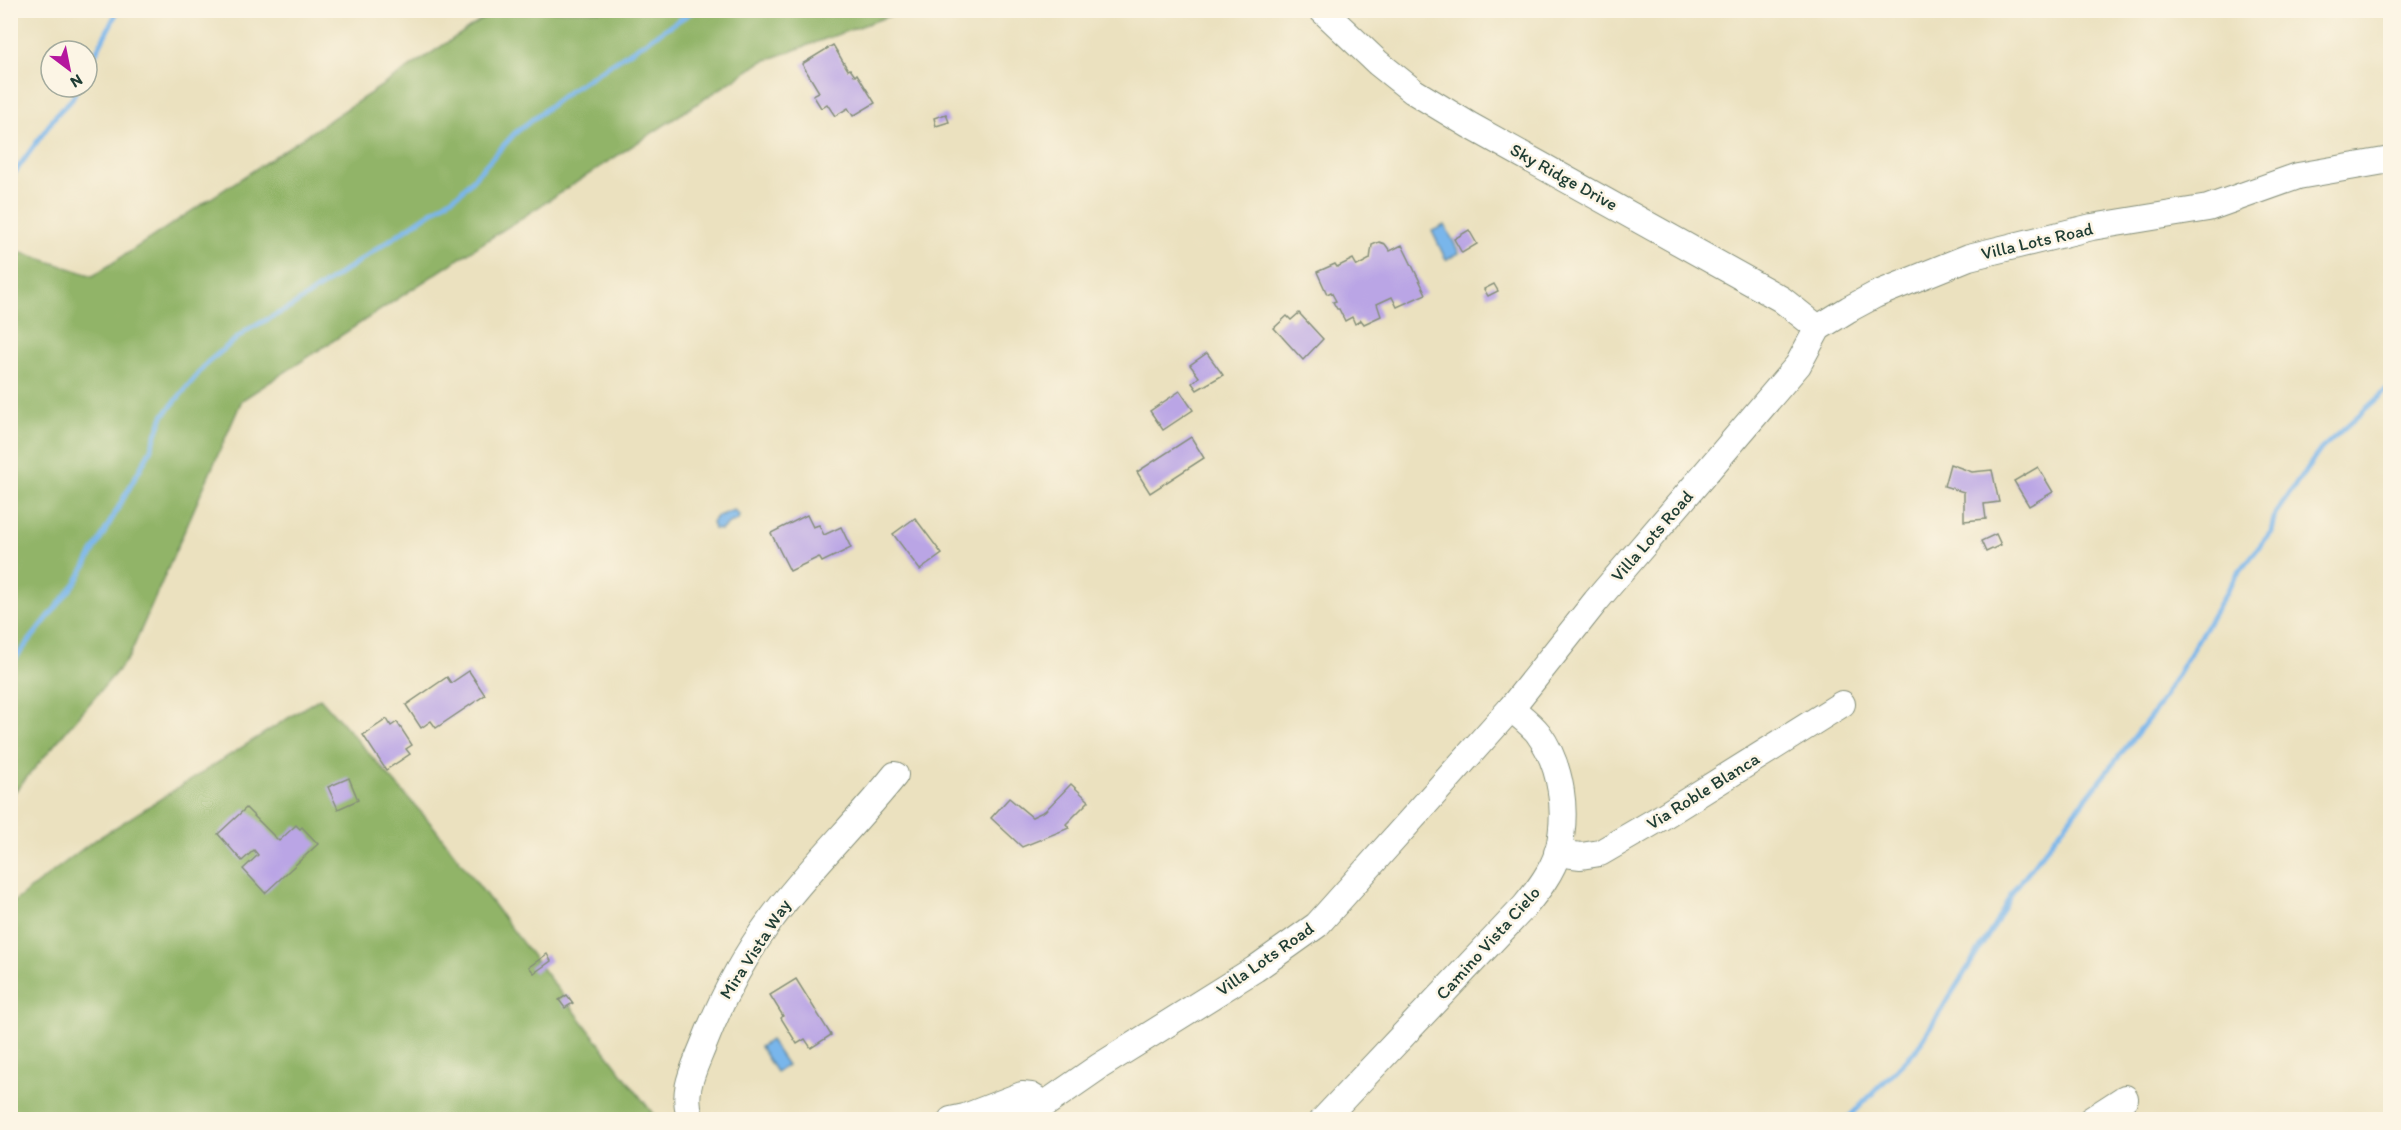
<svg xmlns="http://www.w3.org/2000/svg" width="2401" height="1130" font-family="Itim,sans-serif">
<style>
.forest{fill:#91b468;stroke:#58784e;stroke-width:1.5}
.water{fill:#79b6eb;stroke:#4c7a90;stroke-width:1.5}
.lines{fill:none;stroke-linecap:round;stroke-linejoin:round}
.stream{stroke:#79b6eb;stroke-width:5}
.building{fill:#baa5e5}
.minor-casing{stroke:#858f7a;stroke-width:28}
.minor{stroke:#fff;stroke-width:26}
.labels{text-anchor:middle;stroke-width:5;stroke-linejoin:round;paint-order:stroke}
.street-label{font-size:18px;fill:#1f3d34;stroke:#fcf5e5}
</style>
<rect width="100%" height="100%" fill="#fcf5e5"/>
<filter id="ink" filterUnits="userSpaceOnUse"><feTurbulence type="fractalNoise" baseFrequency=".0167" numOctaves="2"/><feDisplacementMap in="SourceGraphic" scale="12" xChannelSelector="R" yChannelSelector="G"/><feConvolveMatrix kernelMatrix="1 2 1 2 8 2 1 2 1" color-interpolation-filters="sRGB"/></filter>
<filter id="wash" filterUnits="userSpaceOnUse"><feTurbulence type="fractalNoise" baseFrequency=".008" numOctaves="4" result="noise"/><feDisplacementMap in="SourceGraphic" scale="24" xChannelSelector="R" yChannelSelector="G"/><feGaussianBlur stdDeviation="1.35" result="paint"/><feColorMatrix in="noise" values="0 0 0 0 0 0 0 0 0 0 0 0 0 0 0 0 0 1.4 0 .05"/><feComposite in="paint" operator="in"/></filter>
<g filter="url(#wash)">
<rect width="100%" height="100%" fill="#ebe1bf"/>
<g class="forest">
<path d="M 495,11 L 903,11 L 761,62 L 242,400 L 129,657 L 11,796 L 11,249 L 93,276 Z"/>
<path d="M 320,698 L 434,827 L 657,1119 L 11,1120 L 11,904 L 89,844 Z"/>
</g>
<g class="water">
<path d="M 1445,225 L 1459,253 L 1446,260 L 1432,231 Z"/>
<path d="M 734,510 L 739,515 L 738,520 L 729,523 L 721,530 L 714,529 L 712,522 L 716,517 Z"/>
<path d="M 770,1040 L 787,1065 L 776,1072 L 760,1047 Z"/>
</g>
<g class="lines">
<g class="stream">
<path d="M 87,70 L 118,10"/>
<path d="M 10,179 L 57,114 L 72,99 L 78,87"/>
<path d="M 10,665 L 77,581 L 150,451 L 163,416 L 207,363 L 247,330 L 291,307 L 461,192 L 515,133 L 569,91 L 695,10"/>
<path d="M 1846,1120 L 1916,1050 L 1996,923 L 2013,891 L 2157,708 L 2236,576 L 2271,532 L 2275,514 L 2321,449 L 2390,387"/>
</g>
</g>
<g id="blocks">
<g class="building">
<path d="M 833,45 L 848,70 L 850,69 L 855,76 L 857,74 L 875,103 L 853,116 L 848,108 L 835,116 L 827,104 L 821,108 L 813,95 L 819,92 L 802,64 Z"/>
<path d="M 946,114 L 949,122 L 936,126 L 934,118 Z"/>
<path d="M 1469,230 L 1477,244 L 1462,253 L 1454,239 Z"/>
<path d="M 1379,242 L 1385,244 L 1390,251 L 1402,245 L 1426,294 L 1397,307 L 1392,297 L 1377,304 L 1381,316 L 1364,324 L 1361,320 L 1355,324 L 1352,317 L 1345,321 L 1339,309 L 1337,309 L 1333,302 L 1336,301 L 1331,292 L 1327,294 L 1317,272 L 1335,264 L 1337,267 L 1353,259 L 1357,266 L 1370,259 L 1372,245 Z"/>
<path d="M 1494,284 L 1498,291 L 1488,296 L 1484,289 Z"/>
<path d="M 1299,313 L 1323,339 L 1303,360 L 1274,328 L 1287,316 L 1291,320 Z"/>
<path d="M 1207,353 L 1223,375 L 1197,390 L 1192,383 L 1199,377 L 1190,365 Z"/>
<path d="M 1180,391 L 1193,410 L 1163,430 L 1150,411 Z"/>
<path d="M 1191,437 L 1204,458 L 1150,493 L 1137,472 Z"/>
<path d="M 1950,464 L 1972,472 L 1992,470 L 1999,502 L 1984,504 L 1986,519 L 1964,521 L 1964,492 L 1944,486 Z"/>
<path d="M 2038,467 L 2053,492 L 2029,506 L 2014,481 Z"/>
<path d="M 807,515 L 813,527 L 819,525 L 824,535 L 841,527 L 851,548 L 822,562 L 819,557 L 790,571 L 771,533 Z"/>
<path d="M 915,518 L 942,554 L 920,570 L 893,534 Z"/>
<path d="M 1996,534 L 2001,545 L 1986,552 L 1981,541 Z"/>
<path d="M 469,671 L 485,695 L 436,728 L 431,721 L 421,728 L 406,705 L 447,677 L 451,683 Z"/>
<path d="M 387,719 L 391,726 L 397,722 L 412,745 L 406,749 L 410,754 L 386,770 L 363,735 Z"/>
<path d="M 349,778 L 358,800 L 338,809 L 328,787 Z"/>
<path d="M 1071,784 L 1089,801 L 1066,824 L 1069,828 L 1022,847 L 991,818 L 1009,798 L 1032,817 L 1045,811 Z"/>
<path d="M 246,808 L 279,841 L 296,825 L 300,829 L 302,827 L 318,844 L 265,893 L 243,869 L 258,855 L 254,850 L 242,861 L 218,834 Z"/>
<path d="M 547,954 L 551,961 L 534,973 L 529,967 Z"/>
<path d="M 796,979 L 831,1035 L 811,1048 L 805,1039 L 797,1044 L 781,1018 L 783,1016 L 770,995 Z"/>
<path d="M 567,995 L 573,1003 L 565,1008 L 559,1000 Z"/>
</g>
</g>
</g>
<g filter="url(#ink)">
<use href="#blocks" fill-opacity="0" stroke="#858f7a" stroke-width="1.5"/>
<g class="lines">
<defs>
<g id="minor">
<path d="M 1322,10 L 1378,63 L 1413,91 L 1469,125 L 1781,299 L 1818,328"/>
<path d="M 1557,853 L 1581,856 L 1600,853 L 1662,817 L 1842,704"/>
<path d="M 691,1120 C 681,1092 693,1071 703,1046 C 720,1002 742,959 770,921 C 808,869 855,825 895,775"/>
<path d="M 951,1120 L 965,1117 L 1022,1095 L 1031,1096 L 1044,1104"/>
<path d="M 1022,1120 L 1100,1066 L 1255,969 L 1317,925 L 1511,708 L 1596,601 L 1798,365 L 1818,328 L 1849,309 L 1875,295 L 1969,257 L 2092,227 L 2208,208 L 2298,176 L 2390,160"/>
<path d="M 1323,1120 L 1525,906 C 1538,890 1552,872 1558,852 C 1568,812 1562,766 1538,733 C 1531,724 1520,716 1511,708"/>
<path d="M 2091,1120 L 2125,1098"/>
</g>
</defs>
<use href="#minor" class="minor-casing"/>
<use href="#minor" class="minor"/>
</g>
</g>
<g class="labels">
<g class="street-label">
<text transform="translate(1564 177) rotate(29)" y="6">Sky Ridge Drive</text>
<text transform="translate(2037 241) rotate(-13)" y="6">Villa Lots Road</text>
<text transform="translate(1652 536) rotate(-49)" y="6">Villa Lots Road</text>
<text transform="translate(1703 791) rotate(-32)" y="6">Via Roble Blanca</text>
<text transform="translate(1488 943) rotate(-48)" y="6">Camino Vista Cielo</text>
<text transform="translate(755 949) rotate(-57)" y="6">Mira Vista Way</text>
<text transform="translate(1265 959) rotate(-35)" y="6">Villa Lots Road</text>
</g>
</g>
<rect width="2401" height="1130" fill="none" stroke="#fcf5e5" stroke-width="36"/>
<g transform="translate(69 69) rotate(148)"><circle r="28" fill="#fcf5e5" stroke="#a4ab9e" stroke-width="1.5"/>
<path d="M0-4.5L10 22L0 15L-10 22Z" fill="#b5179e"/>
<text y="-9" font-size="16" font-weight="bold" text-anchor="middle" fill="#1f3d34">N</text>
</g>
</svg>
